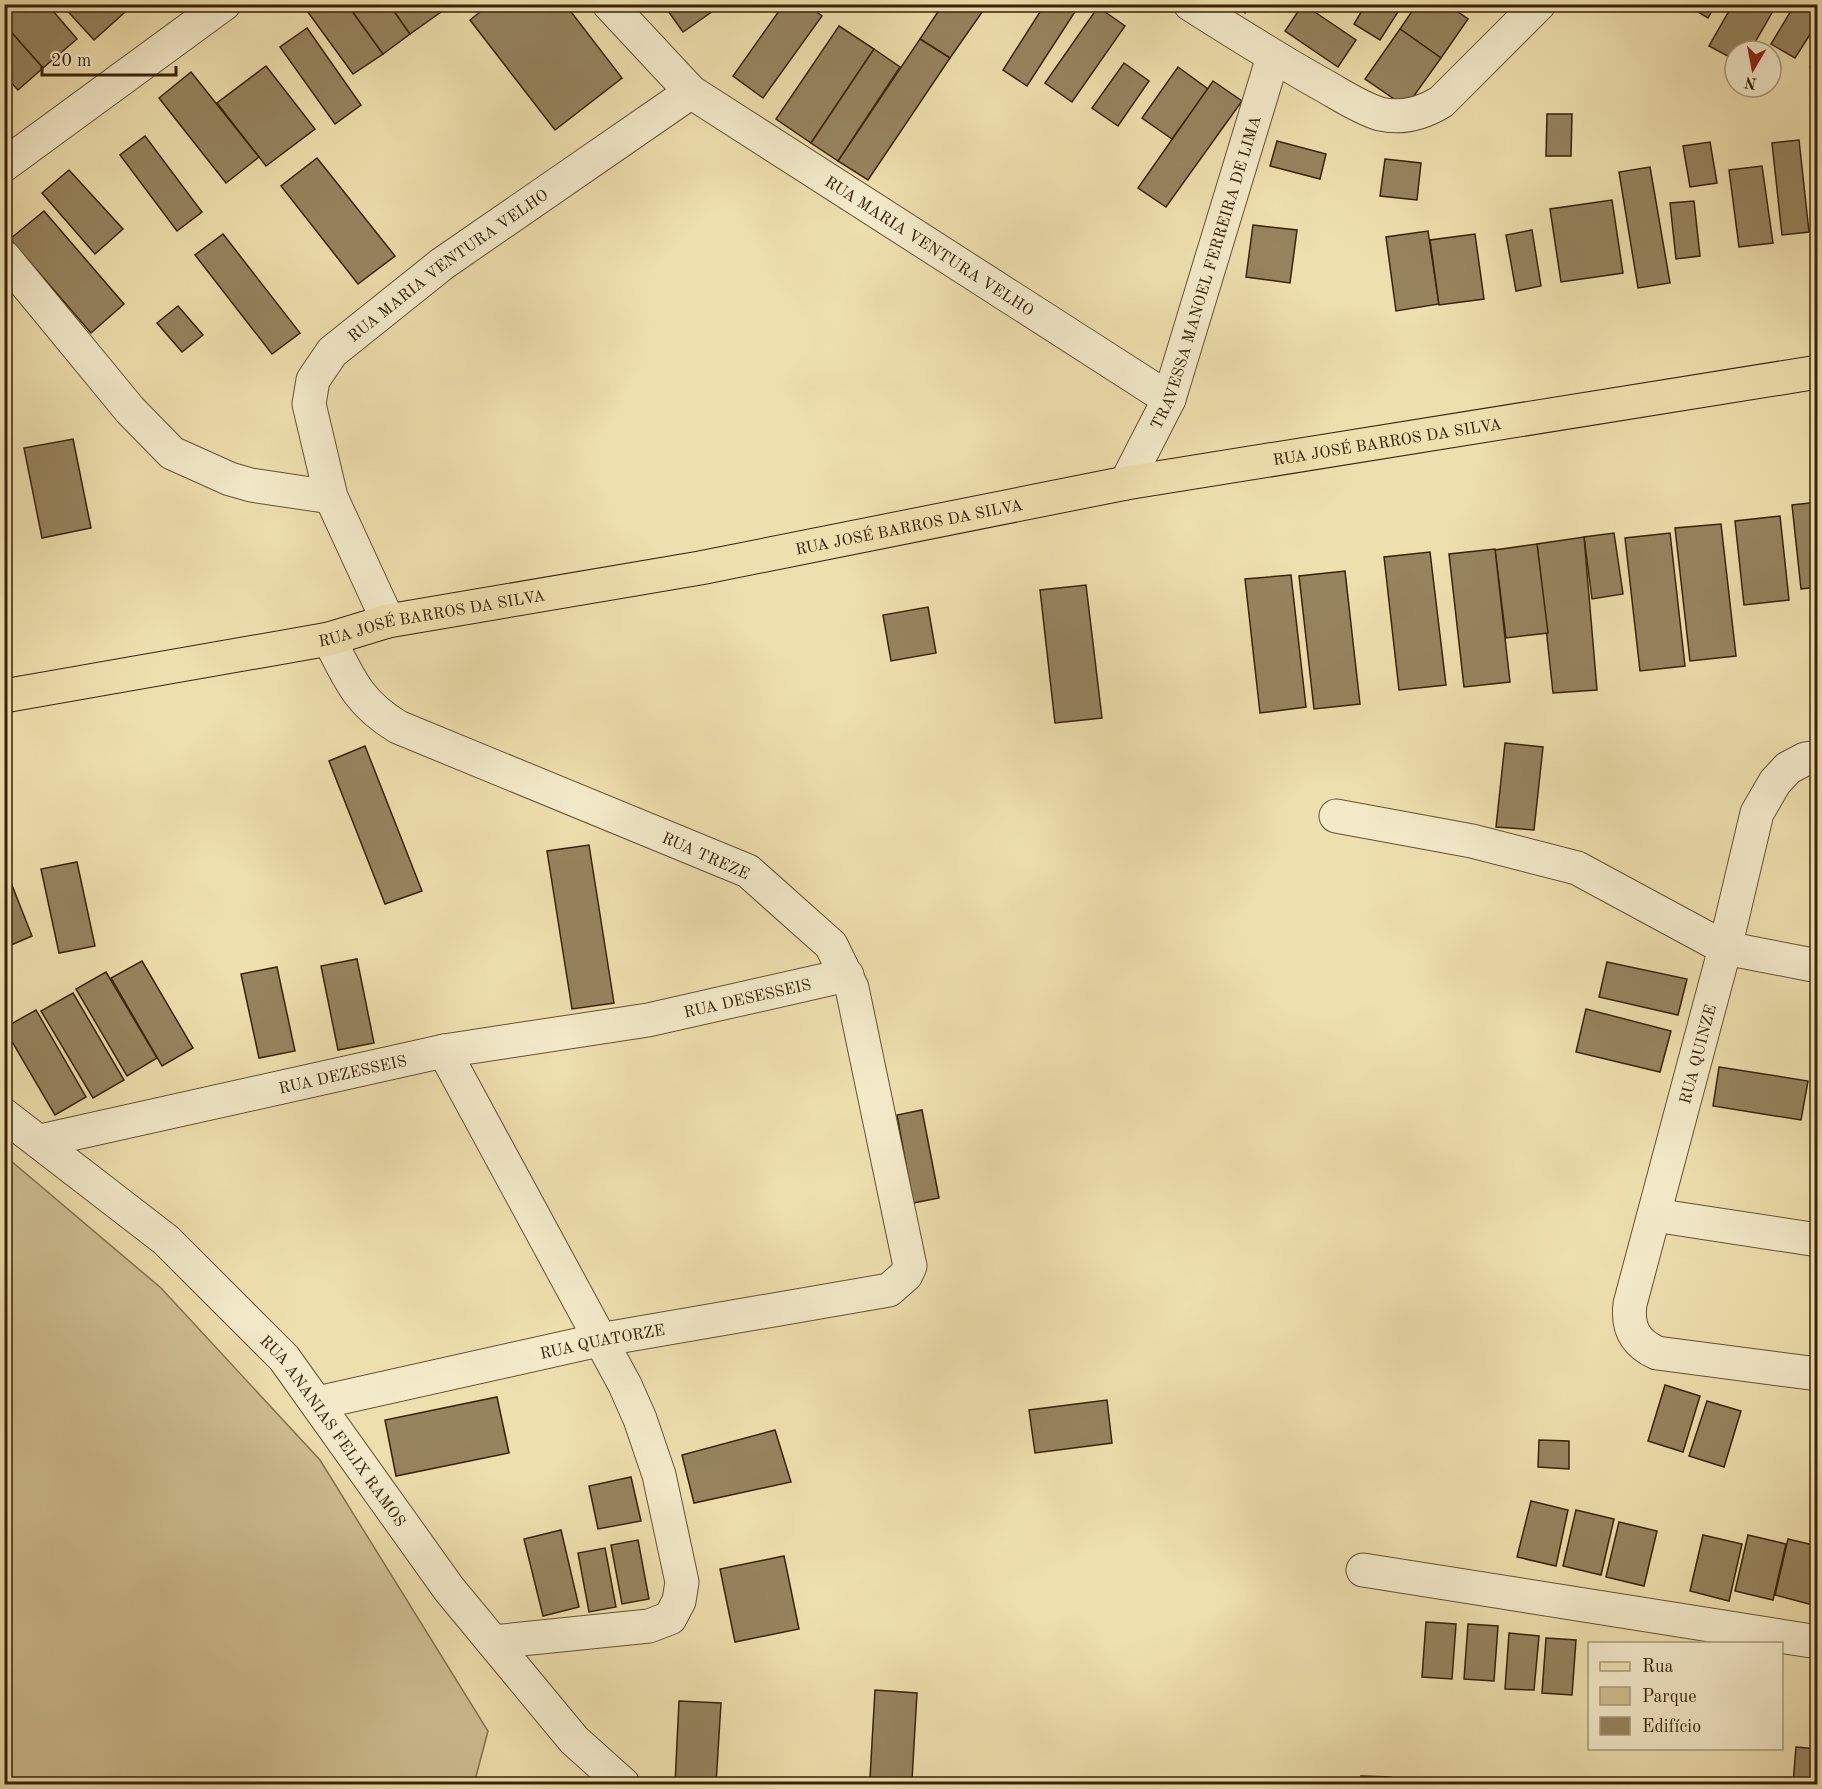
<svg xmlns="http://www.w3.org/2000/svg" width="1822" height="1789" font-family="'Old Standard TT',serif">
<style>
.green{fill:#cfbf92;stroke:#83704e;stroke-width:1.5}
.building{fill:#96845f;stroke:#372209;stroke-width:1.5}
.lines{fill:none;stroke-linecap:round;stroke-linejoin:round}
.minor-casing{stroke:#655132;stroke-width:35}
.major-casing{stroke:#372209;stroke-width:35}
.minor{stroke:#f4eaca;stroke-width:33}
.major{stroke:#eedfae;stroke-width:33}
.labels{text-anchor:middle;stroke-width:5;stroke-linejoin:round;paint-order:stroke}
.street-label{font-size:16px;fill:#372209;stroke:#f4eaca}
</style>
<rect width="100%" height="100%" fill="#eedfae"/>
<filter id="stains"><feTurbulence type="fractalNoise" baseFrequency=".00333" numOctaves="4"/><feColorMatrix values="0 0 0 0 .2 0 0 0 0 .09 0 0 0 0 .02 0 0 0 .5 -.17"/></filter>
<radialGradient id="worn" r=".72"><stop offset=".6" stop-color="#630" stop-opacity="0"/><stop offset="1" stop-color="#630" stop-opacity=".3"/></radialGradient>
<path class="green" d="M 4,1155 L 161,1288 L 320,1460 L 488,1731 L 474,1784 L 5,1784 Z"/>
<g class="building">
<path d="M 4,4 L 47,4 L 77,39 L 43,68 L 4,24 Z"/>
<path d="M 61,4 L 134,4 L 94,40 Z"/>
<path d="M 302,4 L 347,4 L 383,54 L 353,74 Z"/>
<path d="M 347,4 L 389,4 L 410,34 L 383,54 Z"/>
<path d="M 389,4 L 446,4 L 448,7 L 410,34 Z"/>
<path d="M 490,4 L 565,4 L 622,78 L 555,130 L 470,20 Z"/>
<path d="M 663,4 L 723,4 L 683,32 Z"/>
<path d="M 784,4 L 806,4 L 822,16 L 763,98 L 733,76 Z"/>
<path d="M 943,4 L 980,4 L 985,8 L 950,58 L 920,39 Z"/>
<path d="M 1045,4 L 1080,4 L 1027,86 L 1003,70 Z"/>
<path d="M 1233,4 L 1251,4 L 1245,13 Z"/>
<path d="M 1303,4 L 1356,40 L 1338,67 L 1285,31 Z"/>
<path d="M 1366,4 L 1403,4 L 1380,40 L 1354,24 Z"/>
<path d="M 1417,4 L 1447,4 L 1468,19 L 1441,58 L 1400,29 Z"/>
<path d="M 1685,4 L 1716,4 L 1708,18 Z"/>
<path d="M 1733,4 L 1777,4 L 1750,51 L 1735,51 L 1735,60 L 1709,46 Z"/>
<path d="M 1795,4 L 1818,4 L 1818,22 L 1795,58 L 1771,44 Z"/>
<path d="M 1098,7 L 1125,26 L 1072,102 L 1045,83 Z"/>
<path d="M 4,24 L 43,68 L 18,90 L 4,75 Z"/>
<path d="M 839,26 L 874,49 L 811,143 L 776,119 Z"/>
<path d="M 307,28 L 361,105 L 335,124 L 280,47 Z"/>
<path d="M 1400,29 L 1441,58 L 1406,107 L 1365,79 Z"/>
<path d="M 920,39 L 950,58 L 868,180 L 838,161 Z"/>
<path d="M 874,49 L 900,67 L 838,161 L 811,143 Z"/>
<path d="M 1818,51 L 1818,71 L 1810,67 Z"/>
<path d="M 1124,63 L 1149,81 L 1118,126 L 1092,108 Z"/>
<path d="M 266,66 L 315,129 L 266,166 L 217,103 Z"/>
<path d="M 1178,67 L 1208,89 L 1172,139 L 1142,118 Z"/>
<path d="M 191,72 L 259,157 L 226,183 L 159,98 Z"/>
<path d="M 1213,81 L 1242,101 L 1166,207 L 1138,188 Z"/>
<path d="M 1547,114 L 1572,114 L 1571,156 L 1546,156 Z"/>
<path d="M 145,136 L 202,212 L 177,231 L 120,155 Z"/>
<path d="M 1799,140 L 1809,232 L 1782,235 L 1772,143 Z"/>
<path d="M 1277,141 L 1326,154 L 1320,179 L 1270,166 Z"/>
<path d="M 1710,142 L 1717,183 L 1690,187 L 1683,146 Z"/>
<path d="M 317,158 L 395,256 L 358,284 L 281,186 Z"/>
<path d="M 1385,159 L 1421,163 L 1417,200 L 1380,196 Z"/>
<path d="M 1762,166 L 1773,243 L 1739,247 L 1729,170 Z"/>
<path d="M 1650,167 L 1670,283 L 1638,288 L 1619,172 Z"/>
<path d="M 69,170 L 123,229 L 95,254 L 42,193 Z"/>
<path d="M 1612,200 L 1623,273 L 1561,282 L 1550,209 Z"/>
<path d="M 1694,201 L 1700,256 L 1676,259 L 1670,203 Z"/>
<path d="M 44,211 L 124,304 L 91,333 L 10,239 Z"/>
<path d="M 1253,225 L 1297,230 L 1290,283 L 1246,277 Z"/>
<path d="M 1532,230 L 1541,286 L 1516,291 L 1506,235 Z"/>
<path d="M 1428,231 L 1439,304 L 1396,311 L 1386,237 Z"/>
<path d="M 223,234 L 300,333 L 272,354 L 195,255 Z"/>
<path d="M 1475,234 L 1484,299 L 1439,305 L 1430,240 Z"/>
<path d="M 178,306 L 203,335 L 182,352 L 157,323 Z"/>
<path d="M 73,439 L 91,528 L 42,538 L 24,448 Z"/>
<path d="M 1818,502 L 1818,587 L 1801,589 L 1792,505 Z"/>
<path d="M 1780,516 L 1789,600 L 1744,605 L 1735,521 Z"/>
<path d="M 1721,524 L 1736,656 L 1690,661 L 1675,528 Z"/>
<path d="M 1614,533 L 1623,594 L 1592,599 L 1584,537 Z"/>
<path d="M 1670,533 L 1685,666 L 1640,671 L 1625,538 Z"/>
<path d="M 1584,537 L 1597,690 L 1553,693 L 1537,544 Z"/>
<path d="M 1537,544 L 1548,633 L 1506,638 L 1495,550 Z"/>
<path d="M 1495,549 L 1510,682 L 1464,687 L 1449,554 Z"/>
<path d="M 1430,552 L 1446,685 L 1399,690 L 1384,557 Z"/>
<path d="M 1345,571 L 1360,704 L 1314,709 L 1299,576 Z"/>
<path d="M 1291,575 L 1306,707 L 1260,713 L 1245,579 Z"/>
<path d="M 1086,585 L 1102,718 L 1055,723 L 1040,590 Z"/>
<path d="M 928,607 L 936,653 L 891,661 L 883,615 Z"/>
<path d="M 1505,743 L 1543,747 L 1534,830 L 1496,827 Z"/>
<path d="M 365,746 L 422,891 L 385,904 L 329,761 Z"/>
<path d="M 589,845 L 614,1003 L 572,1009 L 547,851 Z"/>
<path d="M 77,862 L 95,946 L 59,953 L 41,869 Z"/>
<path d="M 6,870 L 32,936 L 4,948 L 4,871 Z"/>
<path d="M 357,959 L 374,1043 L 338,1050 L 321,966 Z"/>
<path d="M 142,961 L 193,1048 L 162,1066 L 111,978 Z"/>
<path d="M 1607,962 L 1687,979 L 1678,1015 L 1599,997 Z"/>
<path d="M 277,967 L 295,1051 L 259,1058 L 241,974 Z"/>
<path d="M 106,972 L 157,1058 L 127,1076 L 76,989 Z"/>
<path d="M 73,993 L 124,1080 L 93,1098 L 41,1011 Z"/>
<path d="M 1586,1009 L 1671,1031 L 1660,1072 L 1576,1052 Z"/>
<path d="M 36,1010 L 86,1097 L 55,1115 L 4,1028 Z"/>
<path d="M 1719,1067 L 1808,1081 L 1801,1120 L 1713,1106 Z"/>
<path d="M 922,1110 L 939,1198 L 913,1203 L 897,1115 Z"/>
<path d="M 1665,1385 L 1700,1396 L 1683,1452 L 1648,1441 Z"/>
<path d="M 497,1397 L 509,1453 L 396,1476 L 385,1420 Z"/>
<path d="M 1107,1400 L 1112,1443 L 1035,1453 L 1029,1410 Z"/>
<path d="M 1707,1401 L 1741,1411 L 1724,1467 L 1689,1456 Z"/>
<path d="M 775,1430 L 791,1482 L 694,1503 L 682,1455 Z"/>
<path d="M 1539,1440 L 1569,1441 L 1569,1469 L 1538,1467 Z"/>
<path d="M 631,1477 L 641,1521 L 598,1529 L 589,1486 Z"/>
<path d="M 1531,1501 L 1568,1510 L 1556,1566 L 1517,1557 Z"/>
<path d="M 1576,1510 L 1614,1519 L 1601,1575 L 1563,1566 Z"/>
<path d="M 1619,1522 L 1657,1531 L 1644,1586 L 1606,1577 Z"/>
<path d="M 561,1530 L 579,1607 L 543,1616 L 524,1539 Z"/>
<path d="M 1703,1535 L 1742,1544 L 1729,1601 L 1690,1591 Z"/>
<path d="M 1748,1535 L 1786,1544 L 1773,1600 L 1735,1591 Z"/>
<path d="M 1788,1539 L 1818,1546 L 1818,1584 L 1813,1605 L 1775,1595 Z"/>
<path d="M 638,1540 L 649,1599 L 622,1604 L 611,1545 Z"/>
<path d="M 605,1548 L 616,1607 L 589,1612 L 578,1553 Z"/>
<path d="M 784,1556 L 799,1629 L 735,1642 L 720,1569 Z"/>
<path d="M 1426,1622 L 1456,1624 L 1452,1679 L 1422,1677 Z"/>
<path d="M 1468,1624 L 1498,1626 L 1494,1681 L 1464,1679 Z"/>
<path d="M 1509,1633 L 1539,1636 L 1534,1690 L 1505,1689 Z"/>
<path d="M 1546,1638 L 1576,1640 L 1572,1695 L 1542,1693 Z"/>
<path d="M 875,1690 L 917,1693 L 912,1780 L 870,1778 Z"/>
<path d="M 679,1701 L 721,1703 L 716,1784 L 675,1784 Z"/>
<path d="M 1796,1747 L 1818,1749 L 1818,1784 L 1793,1784 Z"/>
<path d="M 1361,1776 L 1391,1777 L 1391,1784 L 1361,1784 Z"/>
<path d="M 1415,1778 L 1445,1779 L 1445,1784 L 1415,1784 Z"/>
</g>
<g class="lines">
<defs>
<g id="minor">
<path id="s1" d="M 609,4 L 691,92 L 1169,399"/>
<path d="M 1190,4 C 1234,32 1278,60 1323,85 C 1341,95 1360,108 1380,114 C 1402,119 1423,113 1441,102 L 1539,4"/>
<path d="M 4,165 L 224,4"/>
<path d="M 4,257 L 130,410 L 172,453 L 230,479 L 251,485 L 331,497"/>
<path id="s2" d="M 1126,483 L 1169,399 L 1273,57"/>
<path id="s3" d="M 388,621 L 331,497 L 309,404 L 313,380 L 332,352 L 442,264 L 691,92"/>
<path d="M 1818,757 L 1805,759 L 1788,768 L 1775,782 L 1757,813 L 1725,948 L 1630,1304 C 1627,1328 1635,1343 1657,1353 L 1818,1374"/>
<path d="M 1336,816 L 1472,841 L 1577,868 L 1725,948 L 1818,966"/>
<path d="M 444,1051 L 625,1385 L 640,1419 L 659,1475 L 682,1582 L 679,1601 L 670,1618 L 649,1626 L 493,1642"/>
<path id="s4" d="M 4,1115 L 166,1240 L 284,1358 L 449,1589 L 574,1740 L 623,1784"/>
<path id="s5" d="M 40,1141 L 444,1051 L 648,1020 L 847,975"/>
<path d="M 1654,1215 L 1818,1240"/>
<path id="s6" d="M 317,1403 L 599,1340 L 889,1290 L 906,1275 L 910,1266 L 852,988 L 831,945 L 748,871 L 398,727 C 358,703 349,678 329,639"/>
<path d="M 1363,1570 L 1818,1642"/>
</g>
<g id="major">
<path id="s7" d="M 4,696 L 329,639 L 388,621 L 700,568 L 1126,483 L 1818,372"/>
</g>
</defs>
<use href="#minor" class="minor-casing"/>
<use href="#major" class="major-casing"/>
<use href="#minor" class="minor"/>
<use href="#major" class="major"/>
</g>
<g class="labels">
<g class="street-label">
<text dy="6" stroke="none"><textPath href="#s1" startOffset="404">RUA MARIA VENTURA VELHO</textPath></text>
<text dy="6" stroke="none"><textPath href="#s3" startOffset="435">RUA MARIA VENTURA VELHO</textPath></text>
<text dy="6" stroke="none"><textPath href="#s2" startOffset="226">TRAVESSA MANOEL FERREIRA DE LIMA</textPath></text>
<text dy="6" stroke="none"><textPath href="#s7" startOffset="1407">RUA JOSÉ BARROS DA SILVA</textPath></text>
<text dy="6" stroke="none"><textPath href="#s7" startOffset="921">RUA JOSÉ BARROS DA SILVA</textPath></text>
<text dy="6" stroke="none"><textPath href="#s7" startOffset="435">RUA JOSÉ BARROS DA SILVA</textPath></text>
<text transform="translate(706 855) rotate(24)" y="6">RUA TREZE</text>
<text dy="6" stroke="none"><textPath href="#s5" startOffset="722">RUA DESESSEIS</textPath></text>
<text transform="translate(1697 1054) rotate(-75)" y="6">RUA QUINZE</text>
<text dy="6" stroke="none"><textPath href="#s5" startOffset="310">RUA DEZESSEIS</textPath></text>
<text dy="6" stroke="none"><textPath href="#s6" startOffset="292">RUA QUATORZE</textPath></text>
<text dy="6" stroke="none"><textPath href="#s4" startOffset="459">RUA ANANIAS FELIX RAMOS</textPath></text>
</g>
</g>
<rect width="1822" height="1789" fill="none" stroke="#eedfae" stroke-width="24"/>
<rect x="6" y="6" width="1810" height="1777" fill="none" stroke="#372209" stroke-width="3"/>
<rect x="12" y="12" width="1798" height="1765" fill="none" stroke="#372209" stroke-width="1.5"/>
<rect x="1588" y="1642" width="195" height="108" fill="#f4eaca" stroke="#a89a7d" stroke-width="1.5"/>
<rect x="1600" y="1662" width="30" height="9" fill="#eedfae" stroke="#a89a7d" stroke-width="1.5"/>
<text x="1642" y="1672" font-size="18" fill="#372209">Rua</text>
<rect x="1600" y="1687" width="30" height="18" fill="#cfbf92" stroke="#a89a7d" stroke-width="1.5"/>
<text x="1642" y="1702" font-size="18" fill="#372209">Parque</text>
<rect x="1600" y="1717" width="30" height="18" fill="#96845f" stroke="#a89a7d" stroke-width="1.5"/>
<text x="1642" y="1732" font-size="18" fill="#372209">Edifício</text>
<g transform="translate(1753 69) rotate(190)"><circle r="28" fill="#f4eaca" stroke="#a89a7d" stroke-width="1.5"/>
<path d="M0-4.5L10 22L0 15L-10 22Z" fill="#8f2418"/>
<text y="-9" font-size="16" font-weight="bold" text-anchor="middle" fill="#372209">N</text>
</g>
<path d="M42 66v9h134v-9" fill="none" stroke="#372209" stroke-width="3"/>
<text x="51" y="66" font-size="18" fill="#372209" stroke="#f4eaca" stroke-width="4.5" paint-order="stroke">20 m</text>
<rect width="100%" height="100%" filter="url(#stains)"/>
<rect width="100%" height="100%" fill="url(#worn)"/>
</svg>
